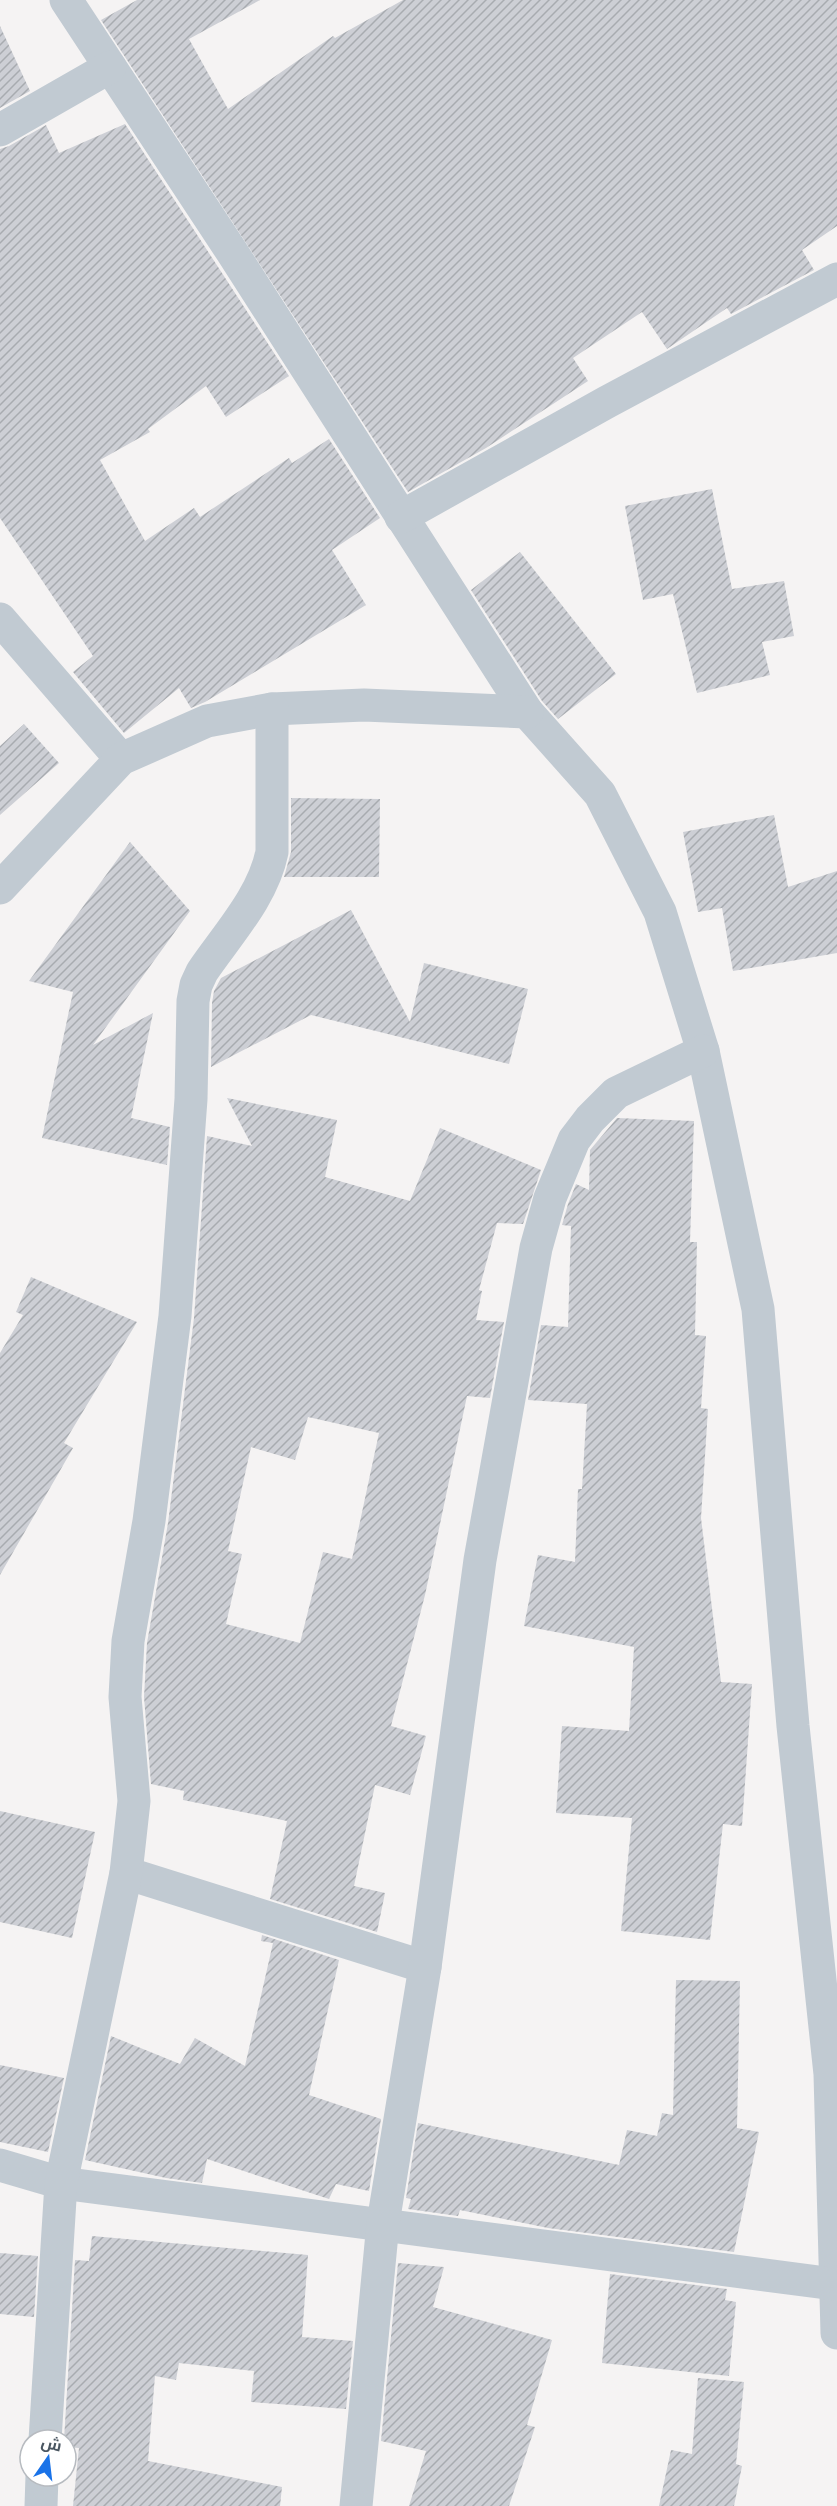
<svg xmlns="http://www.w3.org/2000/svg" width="837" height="2506" font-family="Cabin,Cairo,sans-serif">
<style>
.building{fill:url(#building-hatch);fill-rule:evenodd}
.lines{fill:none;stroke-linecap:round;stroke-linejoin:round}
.street{stroke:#c1cad2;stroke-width:33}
</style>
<defs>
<pattern id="building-hatch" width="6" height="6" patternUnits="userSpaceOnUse" patternTransform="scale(1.5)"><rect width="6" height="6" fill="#cdcfd5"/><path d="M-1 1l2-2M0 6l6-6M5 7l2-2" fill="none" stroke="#a8abb0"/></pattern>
</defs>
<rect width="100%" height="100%" fill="#f5f3f3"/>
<g class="building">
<path d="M 137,0 L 260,0 L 189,39 L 228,109 L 333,36 L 335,38 L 403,0 L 837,0 L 837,226 L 802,250 L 814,270 L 731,314 L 727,308 L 667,349 L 642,312 L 573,358 L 588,381 L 486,448 L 408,492 L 101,20 Z"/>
<path d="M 0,26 L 30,91 L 0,108 Z"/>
<path d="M 125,124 L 289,376 L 226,417 L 206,386 L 148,429 L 150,432 L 100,460 L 145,541 L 194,508 L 200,517 L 289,458 L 292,463 L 329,439 L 380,518 L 332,550 L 366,605 L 205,702 L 191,708 L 179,688 L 124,733 L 73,672 L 93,656 L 0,518 L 0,149 L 9,146 L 46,125 L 59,153 Z"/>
<path d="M 712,489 L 732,589 L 784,581 L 794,636 L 762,642 L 770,675 L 697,693 L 673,594 L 643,600 L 625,506 Z"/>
<path d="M 520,552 L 616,674 L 558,719 L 542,701 L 471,590 Z"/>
<path d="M 24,724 L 59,763 L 0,815 L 0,746 Z"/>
<path d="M 291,798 L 380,799 L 379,877 L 284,877 L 291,852 Z"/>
<path d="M 774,815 L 788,887 L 837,871 L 837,953 L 733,971 L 722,908 L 698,912 L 683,832 Z"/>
<path d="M 130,842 L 190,911 L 93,1045 L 153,1013 L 131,1118 L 170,1127 L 167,1165 L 42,1138 L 73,992 L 29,981 Z"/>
<path d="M 351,910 L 410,1022 L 424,963 L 528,989 L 509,1064 L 311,1015 L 211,1067 L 212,1003 L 214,991 L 221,978 Z"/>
<path d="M 227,1098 L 337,1120 L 325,1177 L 410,1201 L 440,1128 L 541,1170 L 523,1224 L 497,1223 L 479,1290 L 482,1291 L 476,1320 L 504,1322 L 490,1398 L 467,1396 L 425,1595 L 391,1726 L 426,1736 L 410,1795 L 375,1785 L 354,1886 L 385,1893 L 377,1932 L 270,1899 L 287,1821 L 183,1800 L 184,1791 L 151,1784 L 144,1697 L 147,1643 L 168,1523 L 194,1318 L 207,1136 L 252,1146 ZM 308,1417 L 379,1433 L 352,1559 L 323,1552 L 300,1643 L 226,1624 L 242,1554 L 228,1551 L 251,1447 L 295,1460 Z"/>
<path d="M 617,1118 L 694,1121 L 690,1242 L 697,1242 L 695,1335 L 706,1336 L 701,1408 L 708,1409 L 701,1518 L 721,1682 L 752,1684 L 742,1826 L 723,1824 L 710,1940 L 621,1931 L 632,1818 L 556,1813 L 562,1726 L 629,1731 L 634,1647 L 524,1626 L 538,1555 L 575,1562 L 578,1489 L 582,1489 L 587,1404 L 528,1400 L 541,1325 L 568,1327 L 571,1226 L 562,1225 L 568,1204 L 576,1184 L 589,1190 L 590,1150 Z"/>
<path d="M 31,1277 L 137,1322 L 64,1443 L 73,1448 L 0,1575 L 0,1353 L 23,1315 L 16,1312 Z"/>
<path d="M 0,1811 L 95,1832 L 72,1938 L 0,1922 Z"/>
<path d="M 262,1935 L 339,1960 L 309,2095 L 381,2119 L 369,2191 L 336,2184 L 329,2199 L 207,2159 L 202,2183 L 166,2178 L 85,2160 L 111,2036 L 180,2064 L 195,2038 L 245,2066 L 273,1943 L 261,1941 Z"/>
<path d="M 676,1980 L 740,1981 L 737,2128 L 759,2132 L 734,2252 L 548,2228 L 460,2210 L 458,2216 L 408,2209 L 411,2199 L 406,2198 L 418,2123 L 619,2165 L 627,2130 L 657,2136 L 662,2113 L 673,2115 Z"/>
<path d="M 0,2065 L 64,2078 L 48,2152 L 0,2142 Z"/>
<path d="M 92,2236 L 308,2255 L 302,2337 L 353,2341 L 346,2409 L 251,2402 L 254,2371 L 179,2363 L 176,2380 L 155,2376 L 148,2461 L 282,2487 L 280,2506 L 73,2506 L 79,2448 L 66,2447 L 66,2440 L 64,2440 L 75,2260 L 89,2261 Z"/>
<path d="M 0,2253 L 38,2256 L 34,2317 L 0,2314 Z"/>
<path d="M 398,2263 L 444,2267 L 433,2307 L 552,2340 L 527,2425 L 535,2427 L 509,2506 L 409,2506 L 426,2451 L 381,2441 Z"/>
<path d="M 610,2274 L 727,2289 L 725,2300 L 736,2302 L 729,2376 L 602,2363 Z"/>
<path d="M 698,2378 L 744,2382 L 736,2464 L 742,2466 L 734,2506 L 659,2506 L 671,2450 L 692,2454 Z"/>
</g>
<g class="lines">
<g class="street">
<path d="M 66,0 L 232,252 L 527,712 L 600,794 L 660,912 L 703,1051 L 758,1309 L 793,1726 L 830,2074 L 837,2333"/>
<path d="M 0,130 L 110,67"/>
<path d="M 401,517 L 607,402 L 837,279"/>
<path d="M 0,619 L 121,759"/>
<path d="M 0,888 L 121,759 L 207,721 L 272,709 L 364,705 L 527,712"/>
<path d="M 126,1873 L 425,1967"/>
<path d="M 0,2165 L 61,2183 L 834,2284"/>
<path d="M 45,2440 L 61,2183 L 126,1873 L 134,1801 L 125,1697 L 128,1641 L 149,1521 L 175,1316 L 191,1099 L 193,1001 L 196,985 L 202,972 C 227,935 263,897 272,852 L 272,709"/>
<path d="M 41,2506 L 42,2476"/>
<path d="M 356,2506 L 383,2223 L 425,1967 L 480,1560 L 536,1248 L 550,1198 L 574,1140 L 590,1119 L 616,1093 L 703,1051"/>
</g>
</g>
<g transform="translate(48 2458) rotate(14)"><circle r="28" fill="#ffffff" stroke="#b7bbc0" stroke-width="1.5"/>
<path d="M0-4.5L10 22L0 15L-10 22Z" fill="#1a73e8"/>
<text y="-9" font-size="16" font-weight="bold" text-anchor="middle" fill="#4a5661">ش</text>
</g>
</svg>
